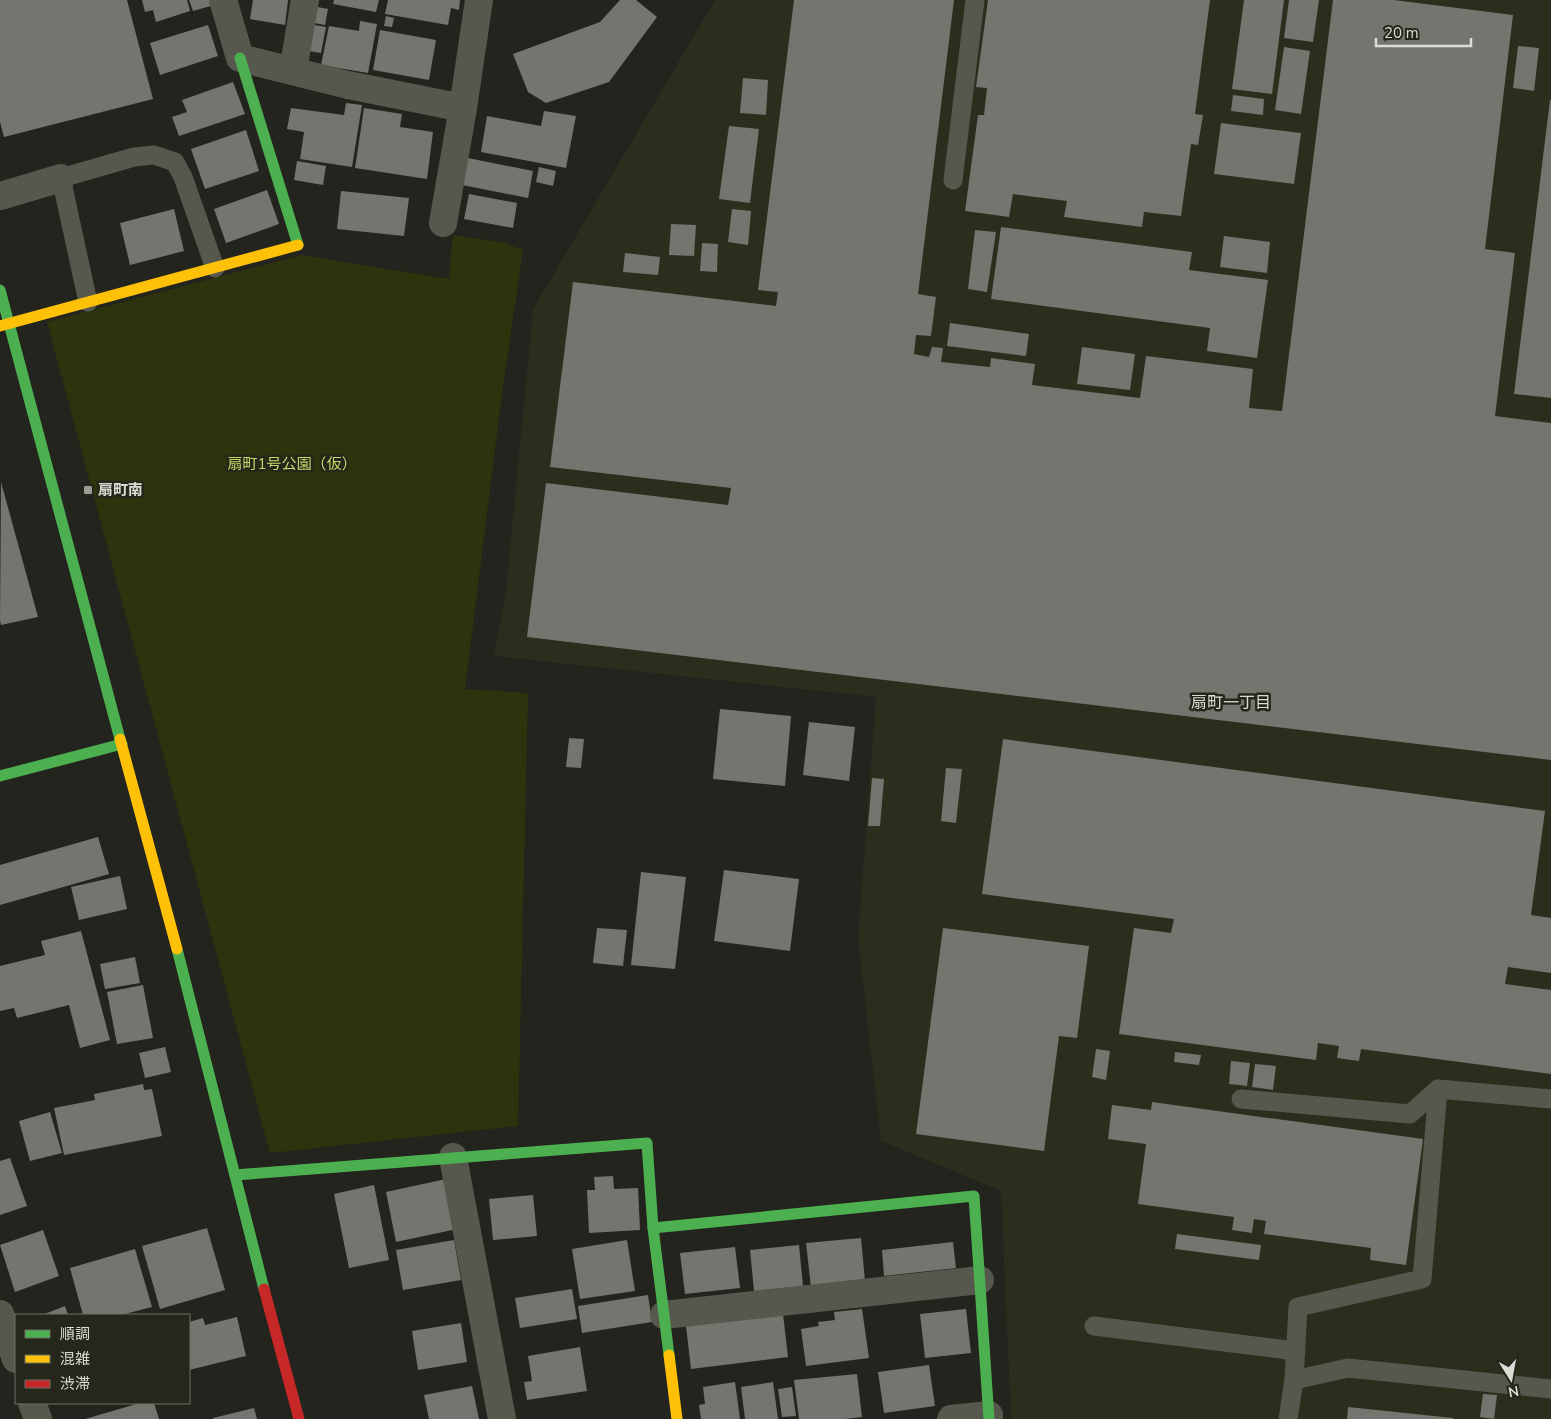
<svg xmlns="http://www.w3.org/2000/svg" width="1551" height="1419" font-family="'Nunito Sans','Noto Sans JP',sans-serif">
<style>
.built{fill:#2a2e1c}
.green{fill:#2d340d}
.building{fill:#73756e}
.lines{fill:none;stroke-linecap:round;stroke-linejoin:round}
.lane{stroke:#56584e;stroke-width:19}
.street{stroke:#56584e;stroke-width:28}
.fast{stroke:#4caf50;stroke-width:11}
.slow{stroke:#ffc107;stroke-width:11}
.jam{stroke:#c62828;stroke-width:11}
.poi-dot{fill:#9b9c95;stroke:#24271a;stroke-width:2}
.labels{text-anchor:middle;stroke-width:5;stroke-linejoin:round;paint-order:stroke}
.park-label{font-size:15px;fill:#c3da68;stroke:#24271a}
.poi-label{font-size:15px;font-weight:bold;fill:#dbddd5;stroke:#24271a;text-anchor:start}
.neighbourhood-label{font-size:16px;fill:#dbddd5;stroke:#24271a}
</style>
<rect width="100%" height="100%" fill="#23241d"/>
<path class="built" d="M 715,0 L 1551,0 L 1551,1419 L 1011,1419 L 1001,1191 L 881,1141 L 858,939 L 876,697 L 494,656 L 506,590 L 533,309 Z"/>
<path class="green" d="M 453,235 L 501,242 L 523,250 L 501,401 L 465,689 L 528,693 L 518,1126 L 270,1153 L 47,322 L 302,255 L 449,279 Z"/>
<g class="building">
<path d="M 0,0 L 127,0 L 153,99 L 4,137 L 0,122 Z"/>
<path d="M 142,0 L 187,0 L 190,11 L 156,22 L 153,10 L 145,12 Z"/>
<path d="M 189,0 L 213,0 L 214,5 L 193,11 Z"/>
<path d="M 253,0 L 288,0 L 285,25 L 250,19 Z"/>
<path d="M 334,0 L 379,0 L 376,12 L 333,4 Z"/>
<path d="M 388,0 L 460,0 L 459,10 L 451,8 L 448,25 L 385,14 Z"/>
<path d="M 620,0 L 636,0 L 657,17 L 609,82 L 546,103 L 528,92 L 513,54 L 600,22 Z"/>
<path d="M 794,0 L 954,0 L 918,294 L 936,297 L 931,336 L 916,335 L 914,354 L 929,357 L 932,347 L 943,348 L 941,362 L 990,367 L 991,358 L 1035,364 L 1032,385 L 1140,398 L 1146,356 L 1253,369 L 1249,408 L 1282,411 L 1333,0 L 1394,0 L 1513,15 L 1485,249 L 1515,253 L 1495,416 L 1551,423 L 1551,760 L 527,637 L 546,483 L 728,505 L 731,488 L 550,467 L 573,282 L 776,306 L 778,292 L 758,290 Z"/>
<path d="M 988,0 L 1210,0 L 1195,114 L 1203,115 L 1198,145 L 1191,144 L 1181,216 L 1144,212 L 1142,227 L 1064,217 L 1067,201 L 1013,194 L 1009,217 L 965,211 L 978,115 L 984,115 L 987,88 L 976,87 Z"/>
<path d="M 1244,0 L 1284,0 L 1272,94 L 1232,89 Z"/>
<path d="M 1289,0 L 1319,0 L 1313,42 L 1284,38 Z"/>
<path d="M 312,6 L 328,9 L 325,25 L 309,22 Z"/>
<path d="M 386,16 L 394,18 L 392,27 L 384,26 Z"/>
<path d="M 360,21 L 377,24 L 368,73 L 321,65 L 329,26 L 359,31 Z"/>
<path d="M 208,25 L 218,56 L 160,75 L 150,43 Z"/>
<path d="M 314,25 L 326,27 L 321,53 L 309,51 Z"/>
<path d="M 380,30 L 436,40 L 429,80 L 373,70 Z"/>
<path d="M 1518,46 L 1539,48 L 1534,91 L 1513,88 Z"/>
<path d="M 1284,47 L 1310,51 L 1301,114 L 1275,110 Z"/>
<path d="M 743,78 L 768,80 L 766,115 L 740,113 Z"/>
<path d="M 233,82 L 245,114 L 179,136 L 172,117 L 187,112 L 182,100 Z"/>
<path d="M 1233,95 L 1264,99 L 1263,115 L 1231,111 Z"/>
<path d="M 1550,100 L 1551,100 L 1551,398 L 1514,394 Z"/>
<path d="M 346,103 L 362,105 L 352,167 L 300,159 L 304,132 L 287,129 L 291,108 L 344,115 Z"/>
<path d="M 364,108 L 402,114 L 400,127 L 433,132 L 427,179 L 355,168 Z"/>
<path d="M 544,111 L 576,116 L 566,168 L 481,152 L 487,116 L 541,126 Z"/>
<path d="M 1221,123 L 1301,133 L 1294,184 L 1214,174 Z"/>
<path d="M 729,126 L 759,129 L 750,203 L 719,199 Z"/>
<path d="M 246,130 L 259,171 L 205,189 L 191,149 Z"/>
<path d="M 468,158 L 533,171 L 528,198 L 462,185 Z"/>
<path d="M 297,161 L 326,166 L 323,185 L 294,180 Z"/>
<path d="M 539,167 L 556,171 L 553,186 L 536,182 Z"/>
<path d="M 267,190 L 279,224 L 226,243 L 214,209 Z"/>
<path d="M 341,191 L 409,198 L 404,236 L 337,229 Z"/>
<path d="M 469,194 L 517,203 L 513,228 L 464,219 Z"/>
<path d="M 174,209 L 184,251 L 130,265 L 120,223 Z"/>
<path d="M 732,209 L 751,211 L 748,245 L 728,242 Z"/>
<path d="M 671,224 L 696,225 L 694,256 L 669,255 Z"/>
<path d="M 1001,227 L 1192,252 L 1189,270 L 1268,280 L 1257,358 L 1207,351 L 1210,328 L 991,299 Z"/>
<path d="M 975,230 L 996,232 L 987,292 L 968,289 Z"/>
<path d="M 1224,236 L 1270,242 L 1267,273 L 1220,267 Z"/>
<path d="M 702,243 L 718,244 L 717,272 L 700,271 Z"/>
<path d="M 625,253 L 660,257 L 658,275 L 623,272 Z"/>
<path d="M 950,323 L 1029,334 L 1026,356 L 947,346 Z"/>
<path d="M 1082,347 L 1135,354 L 1130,390 L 1077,384 Z"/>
<path d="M 1,482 L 38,617 L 1,625 L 0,621 Z"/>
<path d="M 720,709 L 791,716 L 785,786 L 713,779 Z"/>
<path d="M 809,722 L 855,727 L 849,781 L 803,775 Z"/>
<path d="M 569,738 L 584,739 L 581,768 L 566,767 Z"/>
<path d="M 1003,739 L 1545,811 L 1531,915 L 1551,918 L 1551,973 L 1508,967 L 1505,984 L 1551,990 L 1551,1074 L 1361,1049 L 1359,1061 L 1337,1058 L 1339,1046 L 1318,1043 L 1316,1060 L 1119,1034 L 1134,928 L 1171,933 L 1174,919 L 982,894 Z"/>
<path d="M 946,768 L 962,769 L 956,823 L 941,821 Z"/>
<path d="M 872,778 L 884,779 L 880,826 L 868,826 Z"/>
<path d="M 98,837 L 109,874 L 0,905 L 0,865 Z"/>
<path d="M 724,870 L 799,879 L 790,951 L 714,941 Z"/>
<path d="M 641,872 L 686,877 L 675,969 L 631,965 Z"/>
<path d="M 120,876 L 127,909 L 79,920 L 71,887 Z"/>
<path d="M 597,928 L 627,930 L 623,966 L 593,963 Z"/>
<path d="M 943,928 L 1089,946 L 1077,1038 L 1059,1036 L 1044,1151 L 916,1134 Z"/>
<path d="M 81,931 L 110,1040 L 80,1048 L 69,1005 L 17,1018 L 14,1008 L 0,1011 L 0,966 L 45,955 L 41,941 Z"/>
<path d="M 135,957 L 140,983 L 105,989 L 100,964 Z"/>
<path d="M 143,985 L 153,1038 L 117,1044 L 107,992 Z"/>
<path d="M 165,1047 L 171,1072 L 145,1078 L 139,1053 Z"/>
<path d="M 1096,1049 L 1110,1051 L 1106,1080 L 1092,1077 Z"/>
<path d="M 1175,1052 L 1201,1055 L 1199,1065 L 1174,1062 Z"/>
<path d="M 1231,1061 L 1250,1063 L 1247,1086 L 1229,1084 Z"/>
<path d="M 1255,1064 L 1276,1066 L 1273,1090 L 1252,1087 Z"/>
<path d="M 143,1084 L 144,1090 L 152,1089 L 162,1136 L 64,1155 L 54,1108 L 95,1100 L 94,1094 Z"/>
<path d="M 1152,1102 L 1423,1139 L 1406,1265 L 1370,1260 L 1371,1248 L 1264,1234 L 1266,1221 L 1254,1219 L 1252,1233 L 1232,1230 L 1234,1217 L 1138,1204 L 1146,1144 L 1108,1139 L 1112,1105 L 1151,1110 Z"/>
<path d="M 50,1112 L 62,1153 L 30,1161 L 19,1121 Z"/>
<path d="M 10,1158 L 27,1206 L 0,1215 L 0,1161 Z"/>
<path d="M 613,1176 L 614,1189 L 638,1188 L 640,1230 L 589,1233 L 587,1190 L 595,1190 L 594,1177 Z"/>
<path d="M 446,1179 L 457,1229 L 396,1242 L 386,1192 Z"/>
<path d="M 374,1185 L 389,1260 L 349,1268 L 334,1194 Z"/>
<path d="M 533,1195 L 537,1236 L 493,1240 L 489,1199 Z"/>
<path d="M 207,1228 L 225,1290 L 160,1309 L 142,1246 Z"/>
<path d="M 43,1230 L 59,1276 L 15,1292 L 0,1245 Z"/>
<path d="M 1177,1234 L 1261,1245 L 1259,1260 L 1175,1249 Z"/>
<path d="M 861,1238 L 865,1281 L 811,1287 L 806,1243 Z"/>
<path d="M 454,1240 L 461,1280 L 403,1290 L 396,1250 Z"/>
<path d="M 627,1240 L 635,1291 L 580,1299 L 572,1249 Z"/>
<path d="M 953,1242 L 956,1268 L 884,1276 L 882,1250 Z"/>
<path d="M 799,1245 L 803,1286 L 754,1291 L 750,1250 Z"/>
<path d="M 735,1247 L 740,1288 L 685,1294 L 680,1253 Z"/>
<path d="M 135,1249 L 152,1307 L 121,1315 L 83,1315 L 70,1268 Z"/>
<path d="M 572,1289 L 577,1319 L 520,1328 L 515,1298 Z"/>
<path d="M 648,1295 L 652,1322 L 582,1333 L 578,1306 Z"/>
<path d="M 65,1306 L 68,1315 L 42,1315 Z"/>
<path d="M 862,1309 L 869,1358 L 806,1366 L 801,1329 L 819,1326 L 818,1322 L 835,1320 L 834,1312 Z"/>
<path d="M 966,1309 L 971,1353 L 925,1358 L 920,1314 Z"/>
<path d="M 783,1314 L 788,1357 L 691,1369 L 686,1326 Z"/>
<path d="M 237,1317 L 246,1356 L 189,1370 L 189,1322 L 203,1318 L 205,1325 Z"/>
<path d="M 461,1323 L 467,1362 L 418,1370 L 412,1331 Z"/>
<path d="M 580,1347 L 587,1391 L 527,1400 L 524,1382 L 532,1381 L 528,1356 Z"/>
<path d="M 929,1365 L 935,1406 L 884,1413 L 878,1372 Z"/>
<path d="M 857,1374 L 862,1417 L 845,1419 L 799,1419 L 794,1380 Z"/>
<path d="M 735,1382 L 740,1419 L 701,1419 L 699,1405 L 705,1404 L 703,1387 Z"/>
<path d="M 773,1382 L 778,1419 L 745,1419 L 741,1387 Z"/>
<path d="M 472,1386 L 479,1419 L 429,1419 L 424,1395 Z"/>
<path d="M 792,1387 L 796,1416 L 782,1417 L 778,1389 Z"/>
<path d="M 1483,1394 L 1497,1395 L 1494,1419 L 1480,1417 Z"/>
<path d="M 140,1403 L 154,1403 L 159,1419 L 85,1419 Z"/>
<path d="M 1348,1407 L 1453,1418 L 1453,1419 L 1347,1419 Z"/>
<path d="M 254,1408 L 257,1419 L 213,1419 L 213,1418 Z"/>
</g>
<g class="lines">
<g class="lane">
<path d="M 953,180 L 975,0"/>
<path d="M 88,302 L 61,178 L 134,157 L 154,155 L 175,162 L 183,177 L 215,268"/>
<path d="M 1241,1099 L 1410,1114 L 1438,1089 L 1551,1099"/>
<path d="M 1094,1326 L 1296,1351"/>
<path d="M 1294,1380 L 1348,1368 L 1551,1389"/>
<path d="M 1288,1419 L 1294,1380 L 1298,1307 L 1422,1279 L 1438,1089"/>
</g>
<g class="street">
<path d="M 223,0 L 240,58 L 348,85 L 463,108 L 479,0"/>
<path d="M 293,71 L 305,0"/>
<path d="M 0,196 L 61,178"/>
<path d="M 443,223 L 463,108"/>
<path d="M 453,1157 L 502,1419"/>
<path d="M 0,1314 L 16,1359"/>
<path d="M 664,1315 L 980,1280"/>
<path d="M 32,1403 L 38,1419"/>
<path d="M 951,1419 L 989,1415"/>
</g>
<g class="fast">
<path d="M 240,58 L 298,245"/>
<path d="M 0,290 L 120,739"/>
<path d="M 0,776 L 122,744"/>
<path d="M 177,949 L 264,1289"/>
<path d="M 235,1175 L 647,1143 L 653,1228 L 669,1355"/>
<path d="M 653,1228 L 974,1196 L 989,1419"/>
</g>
<g class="slow">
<path d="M 0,326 L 298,245"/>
<path d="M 120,739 L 177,949"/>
<path d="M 669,1355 L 677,1419"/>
</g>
<path class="jam" d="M 264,1289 L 299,1419"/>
</g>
<rect class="poi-dot" x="83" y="485" width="10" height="10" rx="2.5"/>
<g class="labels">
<g class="park-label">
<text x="292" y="469">扇町1号公園（仮）</text>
</g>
<g class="poi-label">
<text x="98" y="495">扇町南</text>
</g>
<g class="neighbourhood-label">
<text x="1231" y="708">扇町一丁目</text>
</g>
</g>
<rect x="15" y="1314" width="175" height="90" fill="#24271a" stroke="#6d7065"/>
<rect x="25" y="1330" width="25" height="8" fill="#4caf50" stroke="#6d7065"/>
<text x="60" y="1339" font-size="15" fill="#dbddd5">順調</text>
<rect x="25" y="1355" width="25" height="8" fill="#ffc107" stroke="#6d7065"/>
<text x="60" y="1364" font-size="15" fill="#dbddd5">混雑</text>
<rect x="25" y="1380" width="25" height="8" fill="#c62828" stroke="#6d7065"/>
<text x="60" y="1389" font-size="15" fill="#dbddd5">渋滞</text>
<g transform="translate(1511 1379) rotate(169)" stroke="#24271a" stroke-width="4" paint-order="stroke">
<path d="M0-4L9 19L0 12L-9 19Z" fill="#dbddd5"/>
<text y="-8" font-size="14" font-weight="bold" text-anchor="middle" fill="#dbddd5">N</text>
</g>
<path d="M1376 38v8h95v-8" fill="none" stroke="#dbddd5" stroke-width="2.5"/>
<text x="1384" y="38" font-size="15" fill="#dbddd5" stroke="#24271a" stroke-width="4" paint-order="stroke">20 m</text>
</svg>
